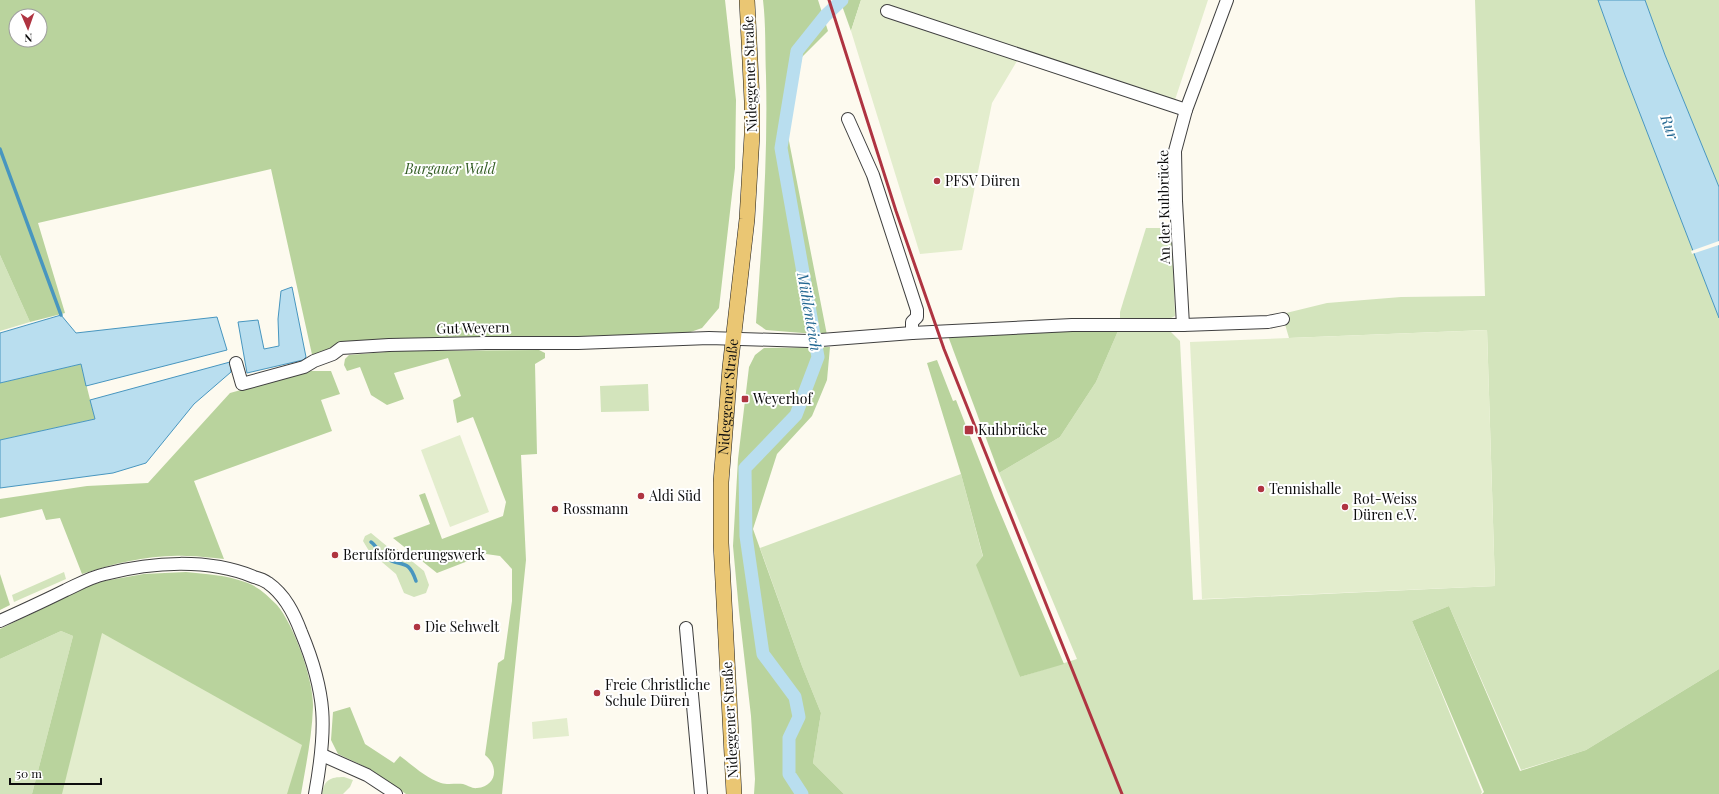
<svg xmlns="http://www.w3.org/2000/svg" width="1719" height="794" font-family="'Playfair Display',serif">
<style>
.green{fill:#d3e4bc}
.forest{fill:#b9d39d;fill-rule:evenodd}
.pitch{fill:#e3edcd}
.water{fill:#b9deef;stroke:#4896bf}
.pier{fill:#fdfaef}
.lines{fill:none;stroke-linecap:round;stroke-linejoin:round}
.stream{stroke:#4896bf;stroke-width:3.5}
.canal{stroke:#b9deef;stroke-width:13}
.minor-casing{stroke:#404040;stroke-width:14}
.major-casing{stroke:#1e1e1e;stroke-width:16}
.minor{stroke:#fff;stroke-width:12}
.major{stroke:#eac673;stroke-width:15}
.rail{stroke:#af3441;stroke-width:3}
.poi-dot{fill:#af3441;stroke:#fff;stroke-width:1.5}
.labels{text-anchor:middle;stroke-width:4;stroke-linejoin:round;paint-order:stroke}
.street-label{font-size:14px;fill:#0d0d0d;stroke:#fff}
.park-label{font-size:14px;font-style:italic;fill:#345e25;stroke:#fff}
.poi-label{font-size:14px;fill:#0d0d0d;stroke:#fff;text-anchor:start}
.water-label{font-size:15px;font-style:italic;fill:#246892;stroke:#fff}
</style>
<rect width="100%" height="100%" fill="#fdfaef"/>
<g class="green">
<path d="M 1475,0 L 1598,0 L 1625,75 L 1719,318 L 1719,669 L 1586,750 L 1521,770 L 1449,606 L 1412,621 L 1482,792 L 1481,794 L 844,794 L 813,763 L 821,713 L 802,666 L 760,548 L 961,474 L 983,557 L 1020,677 L 1077,659 L 999,473 L 1060,437 L 1096,382 L 1118,331 L 1171,332 L 1180,341 L 1193,600 L 1495,586 L 1487,330 L 1289,338 L 1282,314 L 1327,303 L 1401,297 L 1485,296 Z"/>
<path d="M 1645,0 L 1719,0 L 1719,187 L 1665,55 Z"/>
<path d="M 1146,228 L 1172,228 L 1175,316 L 1167,320 L 1120,320 L 1120,312 Z"/>
<path d="M 0,255 L 30,322 L 0,331 Z"/>
<path d="M 648,384 L 649,411 L 601,412 L 600,386 Z"/>
<path d="M 371,533 L 394,552 L 397,549 L 424,571 L 429,585 L 426,593 L 414,597 L 404,593 L 396,574 L 369,551 L 363,541 L 365,536 Z"/>
<path d="M 64,572 L 66,579 L 14,602 L 12,595 Z"/>
<path d="M 61,631 L 73,636 L 32,794 L 0,794 L 0,659 Z"/>
<path d="M 344,777 L 353,780 L 350,787 L 343,794 L 322,794 C 324,780 330,777 344,777 Z"/>
</g>
<g class="forest">
<path d="M 0,0 L 725,0 L 736,100 L 735,168 L 719,308 L 702,328 L 682,335 L 485,337 L 398,340 L 313,359 L 271,169 L 38,223 L 65,313 L 30,322 L 0,255 ZM 16,16 L 40,16 L 40,40 L 16,40 Z"/>
<path d="M 763,0 L 818,0 L 828,31 L 802,57 L 788,136 L 827,335 L 766,330 L 756,323 C 762,241 768,158 766,76 C 765,51 766,25 763,0 Z"/>
<path d="M 840,0 L 861,0 L 851,31 Z"/>
<path d="M 1073,331 L 1118,331 L 1096,382 L 1060,437 L 999,473 L 948,336 Z"/>
<path d="M 830,347 L 827,380 L 812,416 L 777,454 L 753,529 L 802,666 L 821,713 L 813,763 L 844,794 L 754,794 L 755,779 L 751,716 L 739,611 L 733,546 L 738,459 L 749,367 L 755,355 L 764,348 Z"/>
<path d="M 539,350 L 545,353 L 545,358 L 535,364 L 537,454 L 521,455 L 526,560 L 502,794 L 406,794 L 370,769 L 338,754 L 331,740 L 333,712 L 350,707 L 365,744 L 394,763 L 400,756 C 412,765 426,778 441,783 C 448,785 456,783 463,784 C 467,785 473,789 477,788 C 497,786 499,766 485,755 L 498,663 L 504,659 L 512,601 L 512,569 L 500,556 L 486,554 L 437,573 L 393,538 L 430,524 L 419,495 L 425,493 L 442,539 L 503,516 L 506,502 L 473,417 L 457,423 L 453,400 L 461,396 L 448,358 L 394,373 L 404,399 L 387,405 L 371,395 L 360,367 L 347,371 L 344,365 L 345,359 L 349,355 L 398,351 Z"/>
<path d="M 937,360 L 953,401 L 956,400 L 994,498 L 1064,664 L 1020,677 L 976,565 L 983,556 L 961,474 L 927,363 Z"/>
<path d="M 81,364 L 95,419 L 0,440 L 0,383 Z"/>
<path d="M 310,371 L 331,371 L 340,394 L 321,400 L 332,431 L 194,481 L 224,559 C 212,558 200,556 187,556 C 152,554 115,563 82,574 L 60,518 L 46,520 L 42,509 L 0,518 L 0,499 L 87,486 L 148,483 L 230,393 Z"/>
<path d="M 186,572 C 206,574 226,575 245,582 C 258,586 268,596 277,605 C 294,625 314,681 313,707 C 312,736 306,765 301,794 L 32,794 L 73,636 L 61,631 L 0,659 L 0,629 L 89,586 L 104,581 L 144,574 Z"/>
<path d="M 0,574 L 10,605 L 0,610 Z"/>
<path d="M 1449,606 L 1520,771 L 1586,750 L 1719,669 L 1719,794 L 1482,794 L 1484,792 L 1412,621 Z"/>
</g>
<g class="pitch">
<path d="M 861,0 L 1208,0 L 1171,112 L 1017,61 L 992,103 L 962,250 L 920,254 L 851,31 Z"/>
<path d="M 1487,330 L 1495,586 L 1202,599 L 1190,342 Z"/>
<path d="M 460,435 L 489,512 L 450,527 L 421,450 Z"/>
<path d="M 102,633 L 302,745 L 287,794 L 62,794 Z"/>
<path d="M 567,718 L 569,736 L 533,739 L 532,722 Z"/>
</g>
<g class="water">
<path d="M 1598,0 L 1645,0 L 1665,55 L 1719,187 L 1719,318 L 1625,75 Z"/>
<path d="M 292,287 L 306,357 L 303,360 L 247,373 L 238,322 L 258,320 L 264,349 L 279,346 L 278,319 L 281,291 Z"/>
<path d="M 61,315 L 76,333 L 217,317 L 227,350 L 86,386 L 81,364 L 0,383 L 0,333 Z"/>
<path d="M 230,362 L 231,372 L 194,404 L 146,463 L 113,473 L 0,488 L 0,440 L 95,419 L 90,400 Z"/>
</g>
<path class="pier" d="M 1719,241 L 1719,245 L 1692,254 L 1691,251 Z"/>
<g class="lines">
<g class="stream">
<path d="M 0,149 L 61,315"/>
<path d="M 371,542 C 377,546 379,554 386,558 C 401,568 408,557 416,581"/>
</g>
<path class="canal" d="M 802,794 L 789,774 L 789,738 L 799,717 L 795,697 L 763,654 L 746,536 L 745,468 L 796,415 L 818,357 L 781,148 L 797,51 L 825,16 L 842,0"/>
<defs>
<g id="minor">
<path d="M 887,11 L 1186,110"/>
<path d="M 848,119 L 873,175 L 917,310 L 917,317 L 912,322 L 912,333"/>
<path d="M 1183,325 L 1176,201 L 1175,151 L 1186,110 L 1227,0"/>
<path d="M 236,363 L 242,384 L 304,367 L 314,361 L 333,354 L 341,348 L 389,345 L 486,343 L 578,343 L 709,338 L 808,341 L 912,333 L 1072,325 L 1183,325 L 1268,322 L 1283,319"/>
<path d="M 0,621 C 22,611 44,601 66,590 C 79,584 91,577 105,574 C 152,562 208,558 254,577 C 258,578 264,580 268,583 C 285,595 294,613 301,632 C 327,694 327,728 315,794"/>
<path d="M 686,628 L 701,794"/>
<path d="M 322,755 L 367,775 L 396,794"/>
</g>
<g id="major">
<path id="s1" d="M 734,794 L 721,543 L 721,482 L 730,368 L 747,219 L 752,135 L 752,101 L 747,0"/>
</g>
</defs>
<use href="#minor" class="minor-casing"/>
<use href="#major" class="major-casing"/>
<use href="#minor" class="minor"/>
<use href="#major" class="major"/>
<path class="rail" d="M 829,0 L 896,211 L 944,349 L 1122,794"/>
</g>
<g class="poi-dot">
<circle cx="937" cy="181" r="4"/>
<rect x="741" y="395" width="8" height="8" rx="2"/>
<rect x="964" y="425" width="10" height="10" rx="2"/>
<circle cx="1261" cy="489" r="4"/>
<circle cx="641" cy="496" r="4"/>
<circle cx="1345" cy="507" r="4"/>
<circle cx="555" cy="509" r="4"/>
<circle cx="335" cy="555" r="4"/>
<circle cx="417" cy="627" r="4"/>
<circle cx="597" cy="693" r="4"/>
</g>
<g class="labels">
<g class="street-label">
<text transform="translate(750 74) rotate(-92)" y="5">Nideggener Straße</text>
<text transform="translate(1164 207) rotate(-91)" y="5">An der Kuhbrücke</text>
<text transform="translate(473 328) rotate(-1)" y="5">Gut Weyern</text>
<text dy="5" stroke="none"><textPath href="#s1" startOffset="398">Nideggener Straße</textPath></text>
<text transform="translate(730 720) rotate(-93)" y="5">Nideggener Straße</text>
</g>
<g class="park-label">
<text x="450" y="174">Burgauer Wald</text>
</g>
<g class="poi-label">
<text x="945" y="186">PFSV Düren</text>
<text x="753" y="404">Weyerhof</text>
<text x="978" y="435">Kuhbrücke</text>
<text x="1269" y="494">Tennishalle</text>
<text x="649" y="501">Aldi Süd</text>
<text x="1353" y="504">Rot-Weiss<tspan x="1353" dy="16">Düren e.V.</tspan></text>
<text x="563" y="514">Rossmann</text>
<text x="343" y="560">Berufsförderungswerk</text>
<text x="425" y="632">Die Sehwelt</text>
<text x="605" y="690">Freie Christliche<tspan x="605" dy="16">Schule Düren</tspan></text>
</g>
<g class="water-label">
<text transform="translate(1669 127) rotate(69)" y="5">Rur</text>
<text transform="translate(809 312) rotate(80)" y="5">Mühlenteich</text>
</g>
</g>
<g transform="translate(28 28) rotate(178)"><circle r="19" fill="#ffffff" stroke="#9e9e9e"/>
<path d="M0-3L7 15L0 10L-7 15Z" fill="#af3441"/>
<text y="-6" font-size="11" font-weight="bold" text-anchor="middle" fill="#0d0d0d">N</text>
</g>
<path d="M10 778v6h91v-6" fill="none" stroke="#0d0d0d" stroke-width="2"/>
<text x="16" y="778" font-size="12" fill="#0d0d0d" stroke="#ffffff" stroke-width="3" paint-order="stroke">50 m</text>
</svg>
